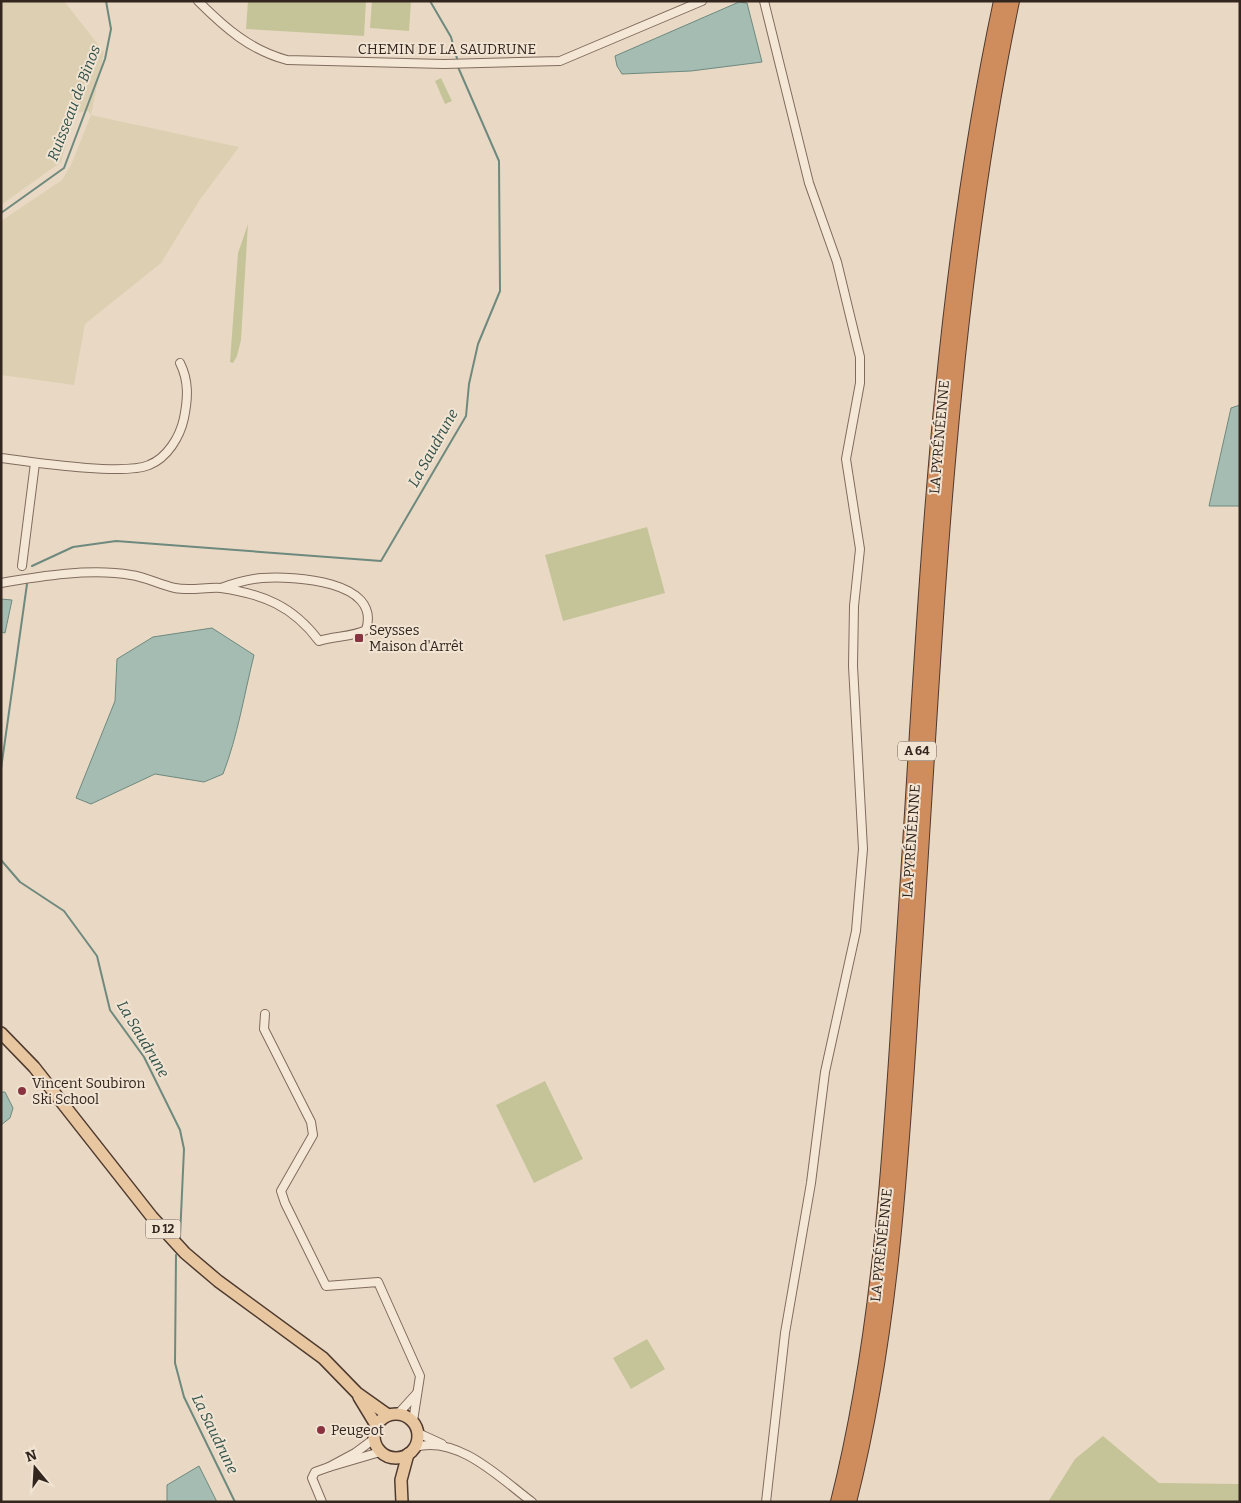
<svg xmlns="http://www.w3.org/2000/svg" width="1241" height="1503" font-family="Bitter,serif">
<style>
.farmland{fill:#ddd0b2}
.green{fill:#c5c499}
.water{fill:#a5bcb2;stroke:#6e897e}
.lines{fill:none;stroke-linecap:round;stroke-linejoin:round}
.stream{stroke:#6e897e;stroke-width:2}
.street-casing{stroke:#816b5d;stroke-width:10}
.primary-casing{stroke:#4f3a30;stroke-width:14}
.highway-casing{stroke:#4f3a30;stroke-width:16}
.street{stroke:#f4e7d6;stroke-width:8}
.primary{stroke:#e8c7a0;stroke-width:11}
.highway{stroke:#cf8d5e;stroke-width:14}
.poi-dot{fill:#893340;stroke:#f1e4d3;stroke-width:2}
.labels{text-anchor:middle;stroke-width:4;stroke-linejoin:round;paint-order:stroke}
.shield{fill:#f1e4d3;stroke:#6c5f55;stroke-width:1}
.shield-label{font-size:12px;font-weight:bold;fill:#33261f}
.street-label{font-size:14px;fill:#33261f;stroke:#f1e4d3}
.poi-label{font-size:14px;fill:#33261f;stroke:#f1e4d3;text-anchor:start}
.water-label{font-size:15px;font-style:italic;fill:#30514a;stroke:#f1e4d3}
</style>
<rect width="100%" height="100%" fill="#e9d9c4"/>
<path class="farmland" d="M 1,1 L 64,1 L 104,52 L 91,115 L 239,147 L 199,201 L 161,263 L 85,324 L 74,385 L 1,375 L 1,221 L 62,180 L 71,165 L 91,115 L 88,111 L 75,113 L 61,162 L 1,205 Z"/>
<g class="green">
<path d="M 248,1 L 366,1 L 364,36 L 246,29 Z"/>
<path d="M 372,1 L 411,1 L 409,31 L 370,28 Z"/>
<path d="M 441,78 L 452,101 L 445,104 L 435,81 Z"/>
<path d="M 248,224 L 241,340 L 237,356 L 233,363 L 230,362 L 238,253 Z"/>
<path d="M 647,527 L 665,593 L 563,621 L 545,555 Z"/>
<path d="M 545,1081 L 583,1159 L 534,1183 L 496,1105 Z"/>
<path d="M 647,1339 L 665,1369 L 631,1389 L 613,1358 Z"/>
<path d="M 1103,1436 L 1159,1483 L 1240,1484 L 1240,1502 L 1048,1502 L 1075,1459 Z"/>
</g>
<g class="water">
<path d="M 739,2 L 747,3 L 762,62 L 691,71 L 622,74 L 617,66 L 615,56 Z"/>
<path d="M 1240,405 L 1240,506 L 1209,506 L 1231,408 Z"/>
<path d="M 1,599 L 12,600 L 5,633 L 1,632 Z"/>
<path d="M 212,628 L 254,655 C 244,695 238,735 223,774 L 204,782 L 155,774 L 91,804 L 76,798 L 115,701 L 117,659 L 153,637 Z"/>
<path d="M 1,1092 L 5,1092 L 13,1108 L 10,1118 L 1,1125 Z"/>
<path d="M 199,1466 L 217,1502 L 167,1502 L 167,1485 Z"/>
</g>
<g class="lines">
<g class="stream">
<path d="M 430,1 L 451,37 L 458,62"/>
<path d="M 1,213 L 64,168 L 105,59 L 111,29 L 106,1"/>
<path d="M 32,566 L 73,547 L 116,541 L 381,561 L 466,416 L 469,384 L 478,344 L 500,291 L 499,161 L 458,67"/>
<path d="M 1,769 L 27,584"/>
<path d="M 1,860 L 20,882 L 64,911 L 97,956 L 110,1010 L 144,1057 L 180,1130 L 184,1149 L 180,1237"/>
<path d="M 176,1255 L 175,1363 L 184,1397 L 235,1502"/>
</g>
<defs>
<g id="street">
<path d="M 198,1 C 225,28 250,50 287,60 L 444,64 L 560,61 L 702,1"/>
<path d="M 764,1 L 809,183 L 837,262 L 860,357 L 860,383 L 846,459 L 860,549 L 854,606 L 853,666 L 863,849 L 856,931 L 825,1072 L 811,1183 L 785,1333 L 766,1502"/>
<path d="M 1,458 C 32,462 123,476 149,465 C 167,458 180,437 184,418 C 188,398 189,381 180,363"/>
<path d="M 22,566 L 35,463"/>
<path d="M 1,583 C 41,576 91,568 131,575 C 146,577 160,585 175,588 C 190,591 206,587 221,588 C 263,594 293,606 319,641 C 334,636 353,637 366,630 C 382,580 293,576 262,578 C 248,579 235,583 221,588"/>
<path d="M 265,1014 L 264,1029 L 311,1122 L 313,1135 L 281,1191 L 285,1203 L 326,1286 L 378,1282 L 420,1376 L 413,1421"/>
<path d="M 398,1414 L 417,1393"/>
<path d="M 418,1433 L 442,1444"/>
<path d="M 374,1439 L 355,1453 L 329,1467 L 380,1452"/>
<path d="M 415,1447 C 458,1435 500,1478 532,1502"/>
<path d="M 322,1502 L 312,1478 L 315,1472 L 329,1467"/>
</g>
<g id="primary">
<path d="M 1,1033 L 34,1067 L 152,1217 L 185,1253 L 218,1281 L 323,1358 L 357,1393 L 388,1415"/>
<path d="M 359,1397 L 376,1425"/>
<circle cx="396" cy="1436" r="22"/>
<path d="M 402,1502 L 401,1480 L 408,1454"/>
</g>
<g id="highway">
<path d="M 838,1502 C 883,1322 891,1136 903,952 C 925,634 934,314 1001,1"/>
<path d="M 849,1502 C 894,1325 902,1141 914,960 C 936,639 946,316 1012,1"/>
</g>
</defs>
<use href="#street" class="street-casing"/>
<use href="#primary" class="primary-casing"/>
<use href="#highway" class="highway-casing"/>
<use href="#street" class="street"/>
<use href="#primary" class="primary"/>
<use href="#highway" class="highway"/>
</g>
<g class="poi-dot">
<rect x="354" y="633" width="10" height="10" rx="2.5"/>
<circle cx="22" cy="1091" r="5"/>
<circle cx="321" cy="1430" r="5"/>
</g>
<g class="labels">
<g class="shield">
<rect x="898" y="741.5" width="38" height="19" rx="4"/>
<rect x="145.5" y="1219.5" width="35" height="19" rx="4"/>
</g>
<g class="shield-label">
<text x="917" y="755">A 64</text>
<text x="163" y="1233">D 12</text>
</g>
<g class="street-label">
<text x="447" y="54">CHEMIN DE LA SAUDRUNE</text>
<text transform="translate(939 437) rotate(-85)" y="5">LA PYRÉNÉENNE</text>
<text transform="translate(911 841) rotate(-86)" y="5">LA PYRÉNÉENNE</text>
<text transform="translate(881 1245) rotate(-84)" y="5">LA PYRÉNÉENNE</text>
</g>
<g class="poi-label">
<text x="369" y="635">Seysses<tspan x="369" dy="16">Maison d'Arrêt</tspan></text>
<text x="32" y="1088">Vincent Soubiron<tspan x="32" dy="16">Ski School</tspan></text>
<text x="331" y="1435">Peugeot</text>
</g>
<g class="water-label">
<text transform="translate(74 103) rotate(-69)" y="5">Ruisseau de Binos</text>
<text transform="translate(433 448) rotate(-61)" y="5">La Saudrune</text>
<text transform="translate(143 1039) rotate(59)" y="5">La Saudrune</text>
<text transform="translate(215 1434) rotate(64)" y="5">La Saudrune</text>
</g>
</g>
<rect width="1241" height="1503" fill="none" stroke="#33261f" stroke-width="5"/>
<g transform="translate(35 1468) rotate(342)" stroke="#f1e4d3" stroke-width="4" paint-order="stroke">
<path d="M0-4L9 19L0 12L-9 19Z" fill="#33261f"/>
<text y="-8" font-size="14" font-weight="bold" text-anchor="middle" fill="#33261f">N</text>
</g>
</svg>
